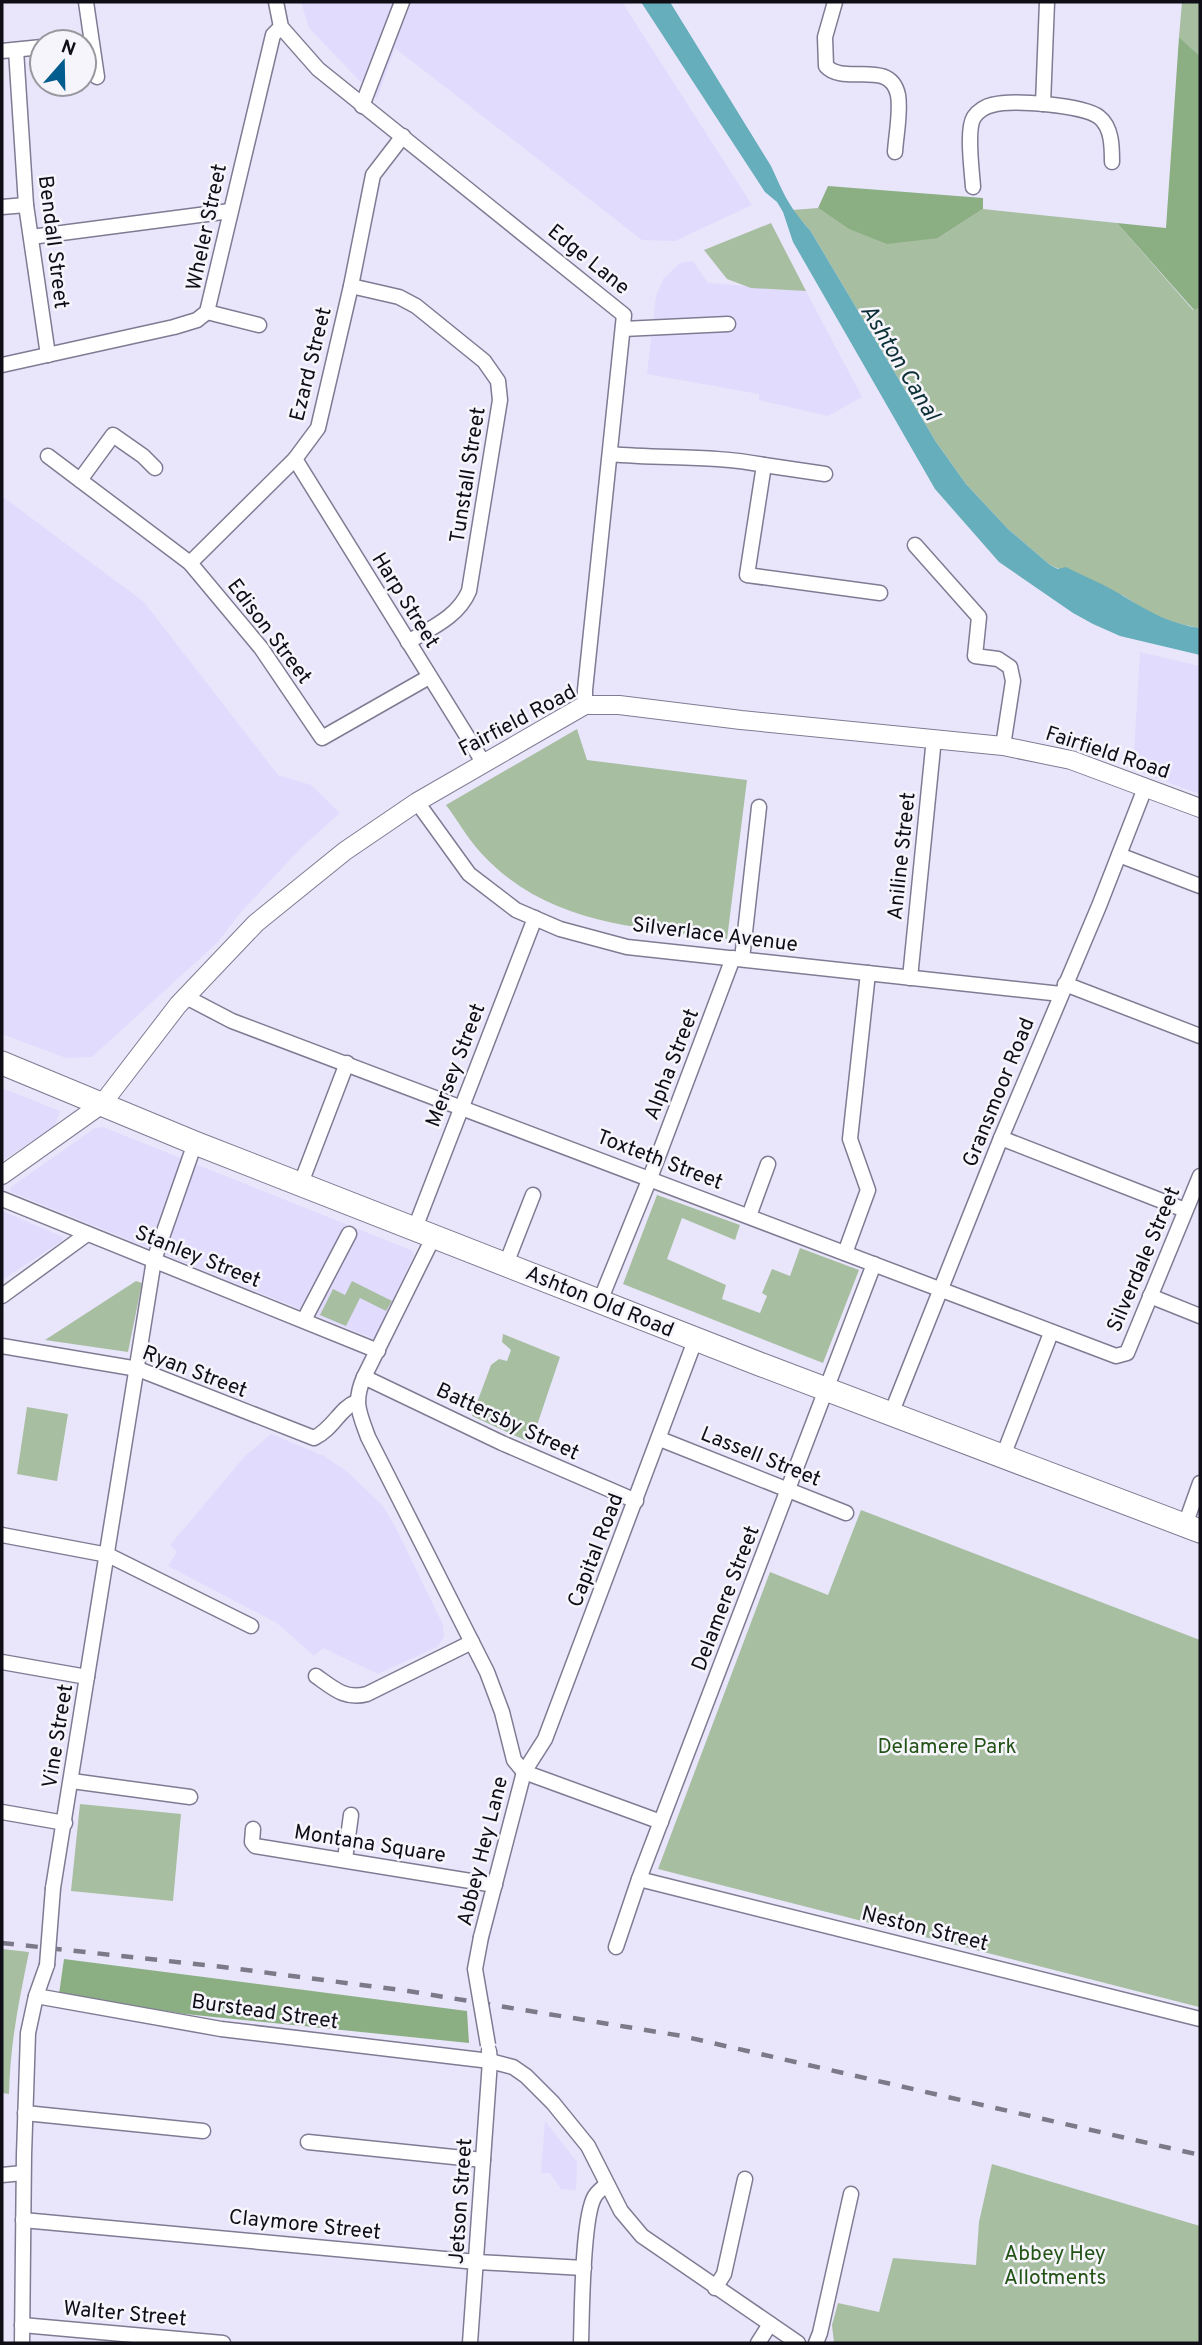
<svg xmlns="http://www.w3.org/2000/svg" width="1202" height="2345" font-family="Overpass,sans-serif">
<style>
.built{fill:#e1dbfd}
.green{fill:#a7bea1}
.forest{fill:#8baf82}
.water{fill:#66aebb}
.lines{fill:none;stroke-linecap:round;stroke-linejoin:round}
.minor-casing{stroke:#7f7b93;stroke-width:17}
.tertiary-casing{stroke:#7f7b93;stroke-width:20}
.trunk-casing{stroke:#7f7b93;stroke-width:25}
.minor{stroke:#fff;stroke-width:14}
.tertiary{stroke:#fff;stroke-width:18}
.trunk{stroke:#fff;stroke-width:23}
.rail{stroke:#7c7988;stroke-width:4.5;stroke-dasharray:12 12;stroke-linecap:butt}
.minor-bridge-casing{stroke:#7f7b93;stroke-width:17;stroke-linecap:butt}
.minor-bridge{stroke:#fff;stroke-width:14}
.labels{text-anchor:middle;stroke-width:5;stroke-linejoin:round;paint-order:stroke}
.street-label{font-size:21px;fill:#0f0d16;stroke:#f6f5fb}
.park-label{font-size:21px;fill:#245317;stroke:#f6f5fb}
.water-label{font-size:23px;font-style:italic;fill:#0a2f35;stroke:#f6f5fb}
</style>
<rect width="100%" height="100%" fill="#e9e6fb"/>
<g class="built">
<path d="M 301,2 L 622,2 L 752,205 L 675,241 L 642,240 L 395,48 L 377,99 L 309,28 Z"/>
<path d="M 693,261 L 708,283 L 806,291 L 862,397 L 828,416 L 759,400 L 759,394 L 647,374 L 656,296 L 663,279 L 680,263 Z"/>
<path d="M 2,496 L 144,602 L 278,775 L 311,785 L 340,813 L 301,848 L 241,912 L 218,942 L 92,1057 L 66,1058 L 2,1034 Z"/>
<path d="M 1140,652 L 1200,666 L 1200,794 L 1133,770 Z"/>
<path d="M 2,1088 L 60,1111 L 55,1126 L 2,1161 Z"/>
<path d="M 103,1127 L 413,1251 L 414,1255 L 374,1339 L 11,1192 L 11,1187 L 95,1128 Z"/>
<path d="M 2,1211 L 63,1237 L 62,1241 L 2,1280 Z"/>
<path d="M 271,1434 L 324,1456 L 349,1473 L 383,1506 L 396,1528 L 443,1625 L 444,1637 L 437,1647 L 378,1674 L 323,1648 L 314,1656 L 277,1623 L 168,1566 L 177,1552 L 170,1545 L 245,1456 Z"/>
<path d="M 545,2121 L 577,2162 L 576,2190 L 561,2189 L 550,2173 L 541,2173 Z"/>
</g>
<g class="green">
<path d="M 1182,2 L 1200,2 L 1200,56 L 1179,37 Z"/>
<path d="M 818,208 L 847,228 L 938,238 L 983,209 L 1117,223 L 1193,310 L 1200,308 L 1200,628 L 1175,623 L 1146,611 L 1124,596 L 1050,565 L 1008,529 L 966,484 L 936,442 L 810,230 L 792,210 Z"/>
<path d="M 771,223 L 806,291 L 751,288 L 727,279 L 704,250 Z"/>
<path d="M 577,729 L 587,760 L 747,780 L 727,939 C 636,927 547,925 481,853 C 468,839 458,821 446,805 Z"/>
<path d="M 657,1195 L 740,1225 L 735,1240 L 682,1218 L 667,1259 L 726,1285 L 722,1299 L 760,1313 L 767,1296 L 762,1293 L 772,1269 L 790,1276 L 800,1248 L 859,1270 L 823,1363 L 623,1284 Z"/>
<path d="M 136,1281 L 142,1283 L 128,1352 L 45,1340 Z"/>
<path d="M 352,1281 L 392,1301 L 386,1311 L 360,1298 L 346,1326 L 320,1315 L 333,1289 L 345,1295 Z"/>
<path d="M 503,1334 L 560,1357 L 531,1443 L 472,1416 L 491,1365 L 499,1359 L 507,1361 L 511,1350 L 502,1342 Z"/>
<path d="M 27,1407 L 68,1414 L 57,1481 L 17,1474 Z"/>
<path d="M 861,1510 L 1200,1640 L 1199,2007 L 658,1869 L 770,1572 L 828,1595 Z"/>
<path d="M 80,1804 L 181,1814 L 173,1901 L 71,1891 Z"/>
<path d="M 2,1949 L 29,1952 C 19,2001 10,2044 9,2094 L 2,2093 Z"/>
<path d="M 992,2164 L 1200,2226 L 1200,2343 L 834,2343 L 832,2325 L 838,2303 L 879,2312 L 893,2258 L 976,2265 L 979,2222 Z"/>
</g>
<g class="forest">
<path d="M 1179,37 L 1200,56 L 1200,308 L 1194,310 L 1117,223 L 1166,228 Z"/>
<path d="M 828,186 L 983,198 L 983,209 L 938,238 L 887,244 L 847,228 L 818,208 Z"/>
<path d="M 64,1959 L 467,2011 L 469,2043 L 185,2014 L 59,1994 Z"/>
</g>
<path class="water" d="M 641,2 L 670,2 L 771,166 C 784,194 788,206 810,230 L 936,442 L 966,484 L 1008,529 L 1050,565 L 1058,569 L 1066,567 C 1085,577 1106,585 1125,597 C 1149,612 1171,624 1200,628 L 1200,655 L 1120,636 L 1093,624 L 1073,613 L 999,562 L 935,489 L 793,242 L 783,212 L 777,202 L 765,192 Z"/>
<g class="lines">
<defs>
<g id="minor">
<path d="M 86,2 L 97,77"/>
<path d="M 276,2 L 281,27 L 318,69 L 624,315 L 585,690 L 585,705"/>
<path d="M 835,2 L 825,37 L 826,66 C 844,86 890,58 898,95 C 901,112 896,135 895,152"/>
<path d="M 16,50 L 26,205 L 48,355"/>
<path d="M 2,51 L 42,47"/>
<path d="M 1043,104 L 1047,2"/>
<path d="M 362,106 L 402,2"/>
<path d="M 973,187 C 972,171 966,129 974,117 C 978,111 986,106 992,105 C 1012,99 1083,105 1099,117 C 1112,127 1112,147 1112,162"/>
<path d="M 2,207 L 26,205"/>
<path d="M 31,237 L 230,211"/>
<path d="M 351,286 L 399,297 L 416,306 L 484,361 L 498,381 L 500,400 L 469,591 C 458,617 431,628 408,642"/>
<path d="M 207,312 L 259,325"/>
<path d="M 623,329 L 728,324"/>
<path d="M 2,365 L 174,327 L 197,320 L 207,312 L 273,35 L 281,27"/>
<path d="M 610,454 C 662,459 713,455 764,465 L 747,575 L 880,593"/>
<path d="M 48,456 L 190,563 L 261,648 L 322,738 L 429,677"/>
<path d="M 295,459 L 483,762"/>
<path d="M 764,465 L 825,474"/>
<path d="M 80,480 L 113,435 L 143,456 L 155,468"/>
<path d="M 915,545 L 979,617 L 975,656 L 998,659 L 1010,667 L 1013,681 L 1003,746"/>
<path d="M 190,563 L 295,459 L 318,428 L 351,286 L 373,175 L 403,136"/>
<path d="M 417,802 L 469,874 L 516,910 L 560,929 L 627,947 L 1061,994"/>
<path d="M 1119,855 L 1200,886"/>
<path d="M 742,959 L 759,807"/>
<path d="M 910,978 L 934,738"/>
<path d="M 1065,984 L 1200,1036"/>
<path d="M 186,997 L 232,1021 L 1116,1356 L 1127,1353 L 1200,1176"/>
<path d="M 1001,1138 L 1185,1210"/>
<path d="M 301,1183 L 347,1063"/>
<path d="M 2,1199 L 378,1351"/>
<path d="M 749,1216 L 768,1164"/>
<path d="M 415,1228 L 535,918"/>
<path d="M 434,1236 L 364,1377 C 353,1402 359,1412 368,1437 L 487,1672 L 502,1712 L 514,1760 L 524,1772"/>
<path d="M 845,1253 L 868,1190 L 850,1139 L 868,973"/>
<path d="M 506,1264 L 533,1195"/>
<path d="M 2,1296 L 87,1234"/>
<path d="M 1150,1296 L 1200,1316"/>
<path d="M 600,1301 L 650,1178 L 733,958"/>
<path d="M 304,1320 L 349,1234"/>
<path d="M 2,1346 L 138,1369 L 314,1438 C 333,1429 340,1408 356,1402"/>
<path d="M 364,1377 L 502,1443 L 636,1501"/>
<path d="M 891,1414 L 1001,1138 L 1099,906 L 1145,788"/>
<path d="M 660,1439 L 846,1513"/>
<path d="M 1003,1456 L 1051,1333"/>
<path d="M 1185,1525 L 1200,1483"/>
<path d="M 2,1535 L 108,1555 L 251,1626"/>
<path d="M 2,1662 L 87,1677"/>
<path d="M 316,1676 C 333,1688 345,1700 367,1694 L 472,1642"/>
<path d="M 524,1772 L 661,1822"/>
<path d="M 72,1781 L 190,1797"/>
<path d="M 2,1812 L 65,1823"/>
<path d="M 253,1829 L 252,1842 L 255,1846 L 495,1885"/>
<path d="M 345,1859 L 351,1815"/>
<path d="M 639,1879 L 1200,2019"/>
<path d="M 53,1888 L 154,1260 L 195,1143"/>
<path d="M 481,1937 L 524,1772 L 545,1739 L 696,1338"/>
<path d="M 616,1947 L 639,1879 L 874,1264"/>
<path d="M 36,1996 L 221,2029 L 490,2061 L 513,2067 L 526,2076 L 553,2103 L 588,2146 L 621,2211 L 642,2236 L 798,2343"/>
<path d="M 25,2113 L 203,2131"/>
<path d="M 308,2142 L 483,2160"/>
<path d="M 2,2175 L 23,2173"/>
<path d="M 23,2220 L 477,2262 L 584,2268"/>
<path d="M 715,2288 L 724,2274 L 745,2179"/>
<path d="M 22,2325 L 223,2343"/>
<path d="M 22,2343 L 24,2155 L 28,2033 L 36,1996 L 47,1965"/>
<path d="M 470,2343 L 490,2061 L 489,2051"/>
<path d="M 581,2343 C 582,2315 582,2216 595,2196 C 598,2191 603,2188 607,2184"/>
<path d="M 758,2343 L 770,2324"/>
<path d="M 816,2343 L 820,2333 L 851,2194"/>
</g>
<path id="tertiary" d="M 2,1175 L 102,1104 L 178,1005 L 256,923 L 345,851 L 417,802 L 585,705 L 619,705 L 741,720 L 1003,746 L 1071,760 L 1200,808"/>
<path id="trunk" d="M 2,1063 L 195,1143 L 762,1365 L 1200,1531"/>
</defs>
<use href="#minor" class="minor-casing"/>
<use href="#tertiary" class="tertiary-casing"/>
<use href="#trunk" class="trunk-casing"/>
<use href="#minor" class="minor"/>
<use href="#tertiary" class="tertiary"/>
<use href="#trunk" class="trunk"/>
<path class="rail" d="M 2,1943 L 223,1967 L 408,1991 L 682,2036 L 1200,2155"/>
<defs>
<g id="minor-bridge">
<path d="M 481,1937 L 475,1969 L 488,2045"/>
<path d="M 47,1965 L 53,1888"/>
</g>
</defs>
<use href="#minor-bridge" class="minor-bridge-casing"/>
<use href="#minor-bridge" class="minor-bridge"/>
</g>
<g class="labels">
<g class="street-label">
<text transform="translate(206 227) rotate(-78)" y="7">Wheler Street</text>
<text transform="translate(54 242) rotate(83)" y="7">Bendall Street</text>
<text transform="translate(589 259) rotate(39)" y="7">Edge Lane</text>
<text transform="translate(310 364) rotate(-76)" y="7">Ezard Street</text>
<text transform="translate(467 475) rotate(-81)" y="7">Tunstall Street</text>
<text transform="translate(406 600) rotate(58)" y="7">Harp Street</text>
<text transform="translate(270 631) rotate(53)" y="7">Edison Street</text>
<text transform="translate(517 720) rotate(-28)" y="7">Fairfield Road</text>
<text transform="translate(1108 752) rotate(18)" y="7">Fairfield Road</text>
<text transform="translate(901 856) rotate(-84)" y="7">Aniline Street</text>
<text transform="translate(715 934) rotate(7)" y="7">Silverlace Avenue</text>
<text transform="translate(671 1064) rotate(-69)" y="7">Alpha Street</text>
<text transform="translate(455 1065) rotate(-69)" y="7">Mersey Street</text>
<text transform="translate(998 1092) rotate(-68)" y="7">Gransmoor Road</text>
<text transform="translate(660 1159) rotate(21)" y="7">Toxteth Street</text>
<text transform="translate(198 1256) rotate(22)" y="7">Stanley Street</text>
<text transform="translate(1143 1259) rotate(-67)" y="7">Silverdale Street</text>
<text transform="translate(600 1301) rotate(22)" y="7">Ashton Old Road</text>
<text transform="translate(195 1371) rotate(21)" y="7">Ryan Street</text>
<text transform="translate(508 1421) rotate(25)" y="7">Battersby Street</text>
<text transform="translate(761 1456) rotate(22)" y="7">Lassell Street</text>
<text transform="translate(595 1550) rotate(-69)" y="7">Capital Road</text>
<text transform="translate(725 1598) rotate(-69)" y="7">Delamere Street</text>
<text transform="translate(57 1736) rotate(-81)" y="7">Vine Street</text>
<text transform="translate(370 1843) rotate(9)" y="7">Montana Square</text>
<text transform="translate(482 1851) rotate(-76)" y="7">Abbey Hey Lane</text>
<text transform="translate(925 1928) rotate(14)" y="7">Neston Street</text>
<text transform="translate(265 2011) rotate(8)" y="7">Burstead Street</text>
<text transform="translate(460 2201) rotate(-86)" y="7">Jetson Street</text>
<text transform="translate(305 2224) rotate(6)" y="7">Claymore Street</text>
<text transform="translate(125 2313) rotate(5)" y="7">Walter Street</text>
</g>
<g class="park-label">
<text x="947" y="1753">Delamere Park</text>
<text x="1055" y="2260">Abbey Hey<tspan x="1055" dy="24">Allotments</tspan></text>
</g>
<g class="water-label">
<text transform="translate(901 362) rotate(59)" y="8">Ashton Canal</text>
</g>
</g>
<rect width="1202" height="2345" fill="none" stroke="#0f0d16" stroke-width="7"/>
<g transform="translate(63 63) rotate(20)"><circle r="33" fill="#f6f5fb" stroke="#9a989f" stroke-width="2"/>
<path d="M0-5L12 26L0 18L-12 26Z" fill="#005d8d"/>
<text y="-10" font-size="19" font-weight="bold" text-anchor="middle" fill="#0f0d16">N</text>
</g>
</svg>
